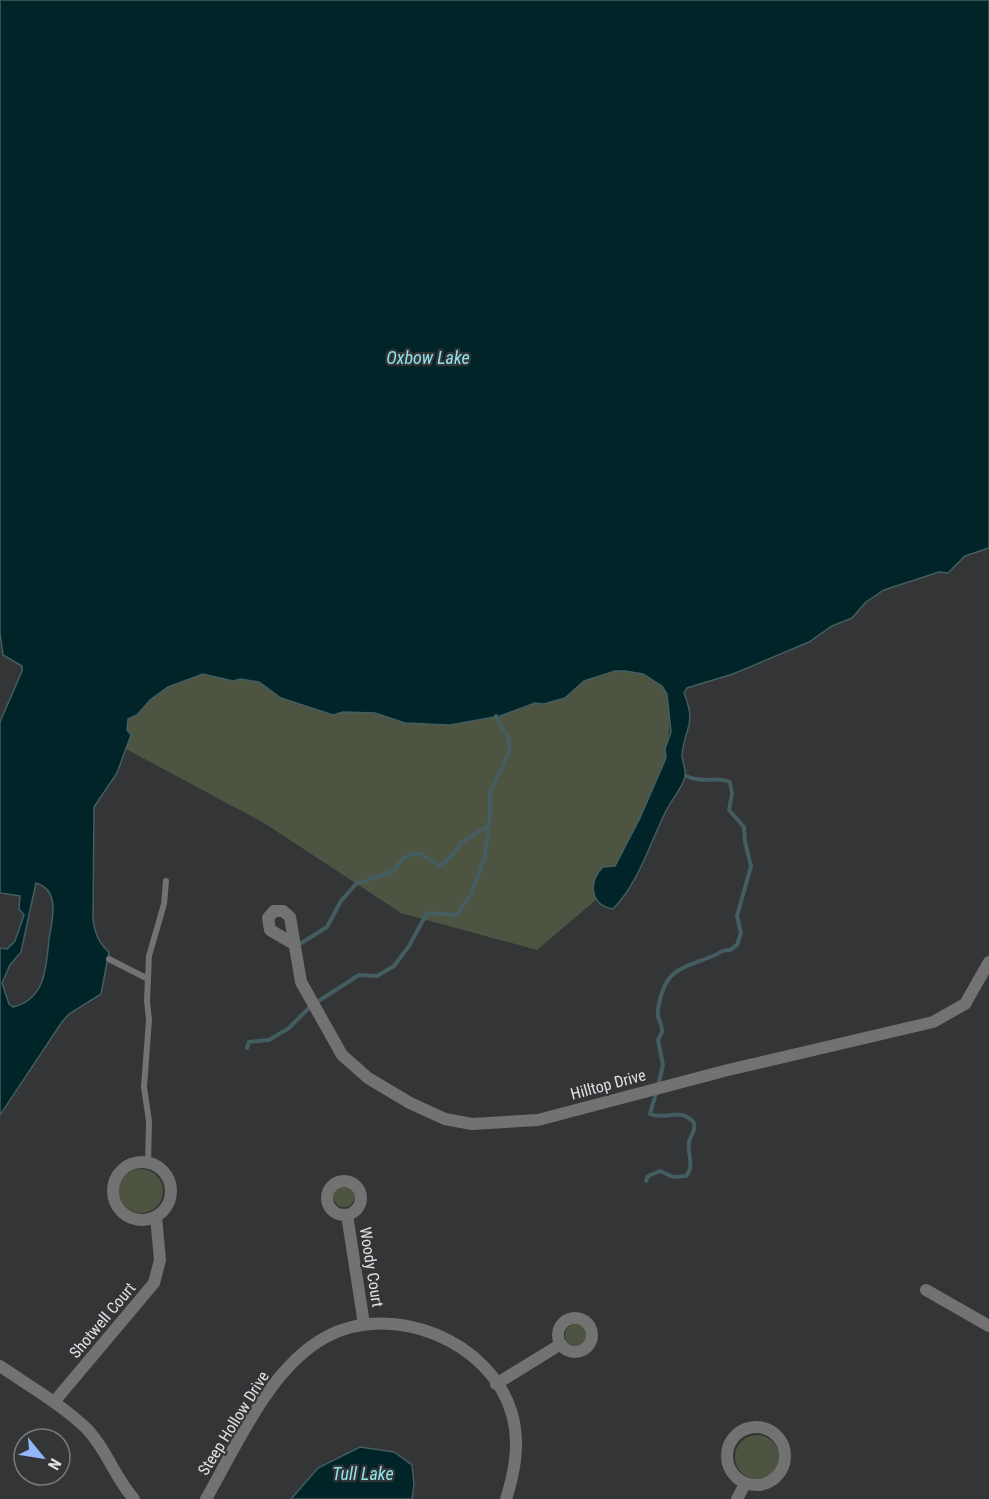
<svg xmlns="http://www.w3.org/2000/svg" width="989" height="1499" font-family="'Roboto Condensed',sans-serif">
<style>
.green{fill:#4d5542}
.water{fill:#002428;stroke:#435d60;stroke-width:1.5;fill-rule:evenodd}
.lines{fill:none;stroke-linecap:round;stroke-linejoin:round}
.stream{stroke:#435d60;stroke-width:4}
.service{stroke:#737272;stroke-width:6}
.minor{stroke:#737272;stroke-width:12}
.labels{text-anchor:middle;stroke-width:4.5;stroke-linejoin:round;paint-order:stroke}
.street-label{font-size:16px;fill:#e0e1e3;stroke:#333537}
.water-label{font-size:18px;font-style:italic;fill:#8ee3ed;stroke:#333537}
</style>
<rect width="100%" height="100%" fill="#333537"/>
<g class="green">
<path d="M 176,634 L 672,673 L 666,786 L 610,888 L 537,950 L 401,913 L 264,823 L 87,728 Z"/>
<circle cx="141" cy="1191" r="22"/>
<circle cx="344" cy="1196" r="11"/>
<circle cx="576" cy="1335" r="11"/>
<circle cx="757" cy="1457" r="22"/>
</g>
<g class="water">
<path d="M 0,0 L 989,0 L 989,548 L 965,556 L 948,573 L 939,572 L 884,590 L 866,602 L 852,618 L 832,626 L 809,642 L 733,674 L 687,688 L 684,693 C 697,726 685,725 682,755 C 682,761 687,772 685,777 C 682,788 673,798 667,809 C 650,842 640,881 613,909 C 590,905 588,882 603,867 L 615,866 L 640,818 L 666,758 L 665,749 L 671,732 L 667,694 L 662,686 L 643,674 L 625,671 L 615,671 L 584,681 L 565,698 L 544,704 L 535,703 L 500,716 L 450,725 L 405,723 L 375,713 L 343,712 L 333,715 L 281,698 L 259,682 L 240,679 L 233,681 L 203,674 L 168,687 L 150,700 L 137,715 L 128,719 L 127,730 L 131,735 L 117,773 L 94,807 L 93,920 C 95,934 99,943 109,952 L 101,994 L 69,1014 L 62,1022 L 0,1115 L 0,948 L 7,949 L 15,941 L 24,915 L 19,909 L 20,896 L 0,893 L 0,722 L 22,671 L 22,666 L 3,655 L 0,633 ZM 36,883 C 61,890 52,921 49,939 C 46,967 46,999 13,1007 L 9,1004 L 2,983 L 10,965 L 21,952 Z"/>
<path d="M 360,1447 L 394,1452 L 412,1465 L 414,1484 L 412,1499 L 291,1499 L 318,1468 Z"/>
</g>
<g class="lines">
<g class="stream">
<path d="M 300,944 L 327,927 L 341,901 L 356,884 L 392,872 L 405,857 L 416,853 L 422,854 L 438,866 C 450,860 451,856 459,846 C 465,838 479,832 488,826"/>
<path d="M 317,1002 L 359,975 L 377,976 L 394,966 L 409,946 L 427,913 L 457,915 L 471,894 L 485,857 L 490,814 L 490,792 L 509,752 L 509,739 L 496,716"/>
<path d="M 247,1048 L 249,1042 L 269,1040 L 289,1028 L 309,1008"/>
<path d="M 658,1086 L 663,1065 L 658,1040 L 662,1032 C 663,1023 656,1019 658,1010 C 664,968 681,969 713,956 C 721,953 721,949 730,950 L 737,945 L 741,933 L 737,916 L 751,866 L 745,842 L 744,827 L 729,810 L 732,794 L 730,782 C 715,776 704,784 686,776"/>
<path d="M 646,1181 L 648,1176 L 660,1171 L 673,1177 L 686,1176 C 695,1166 687,1154 689,1142 C 691,1134 696,1131 694,1123 C 681,1106 665,1121 650,1114 L 656,1093"/>
</g>
<g class="service">
<path d="M 109,959 L 148,979"/>
<path d="M 148,1163 L 149,1121 L 144,1087 L 149,1020 L 147,1001 L 149,956 L 164,904 L 166,881"/>
</g>
<g class="minor">
<path d="M 294,944 L 270,930 L 268,918 L 274,911 L 283,911 L 290,917 L 301,982 L 342,1055 L 368,1078 L 410,1103 L 445,1119 L 472,1124 L 538,1120 L 728,1070 L 933,1022 L 965,1004 L 989,962"/>
<circle cx="142" cy="1191" r="29"/>
<circle cx="344" cy="1198" r="17"/>
<path d="M 347,1215 L 364,1324"/>
<path d="M 926,1290 L 989,1326"/>
<circle cx="575" cy="1335" r="17"/>
<path d="M 0,1366 C 29,1386 61,1404 87,1429 C 107,1450 115,1478 134,1499"/>
<path d="M 496,1384 L 561,1344"/>
<path d="M 54,1402 L 154,1283 L 160,1260 L 156,1217"/>
<circle cx="756" cy="1456" r="29"/>
<path d="M 206,1499 C 237,1445 270,1367 326,1337 C 393,1301 491,1341 512,1414 C 520,1443 515,1471 506,1499"/>
<path d="M 737,1499 L 745,1484"/>
</g>
</g>
<g class="labels">
<g class="street-label">
<text transform="translate(608 1084) rotate(-15)" y="6">Hilltop Drive</text>
<text transform="translate(372 1267) rotate(81)" y="6">Woody Court</text>
<text transform="translate(102 1320) rotate(-50)" y="6">Shotwell Court</text>
<text transform="translate(233 1423) rotate(-58)" y="6">Steep Hollow Drive</text>
</g>
<g class="water-label">
<text x="428" y="364">Oxbow Lake</text>
<text x="363" y="1480">Tull Lake</text>
</g>
</g>
<g transform="translate(42 1457) rotate(120)"><circle r="28" fill="#333537" stroke="#787a7c" stroke-width="1.5"/>
<path d="M0-4.5L10 22L0 15L-10 22Z" fill="#92b7fd"/>
<text y="-9" font-size="16" font-weight="bold" text-anchor="middle" fill="#e0e1e3">N</text>
</g>
</svg>
